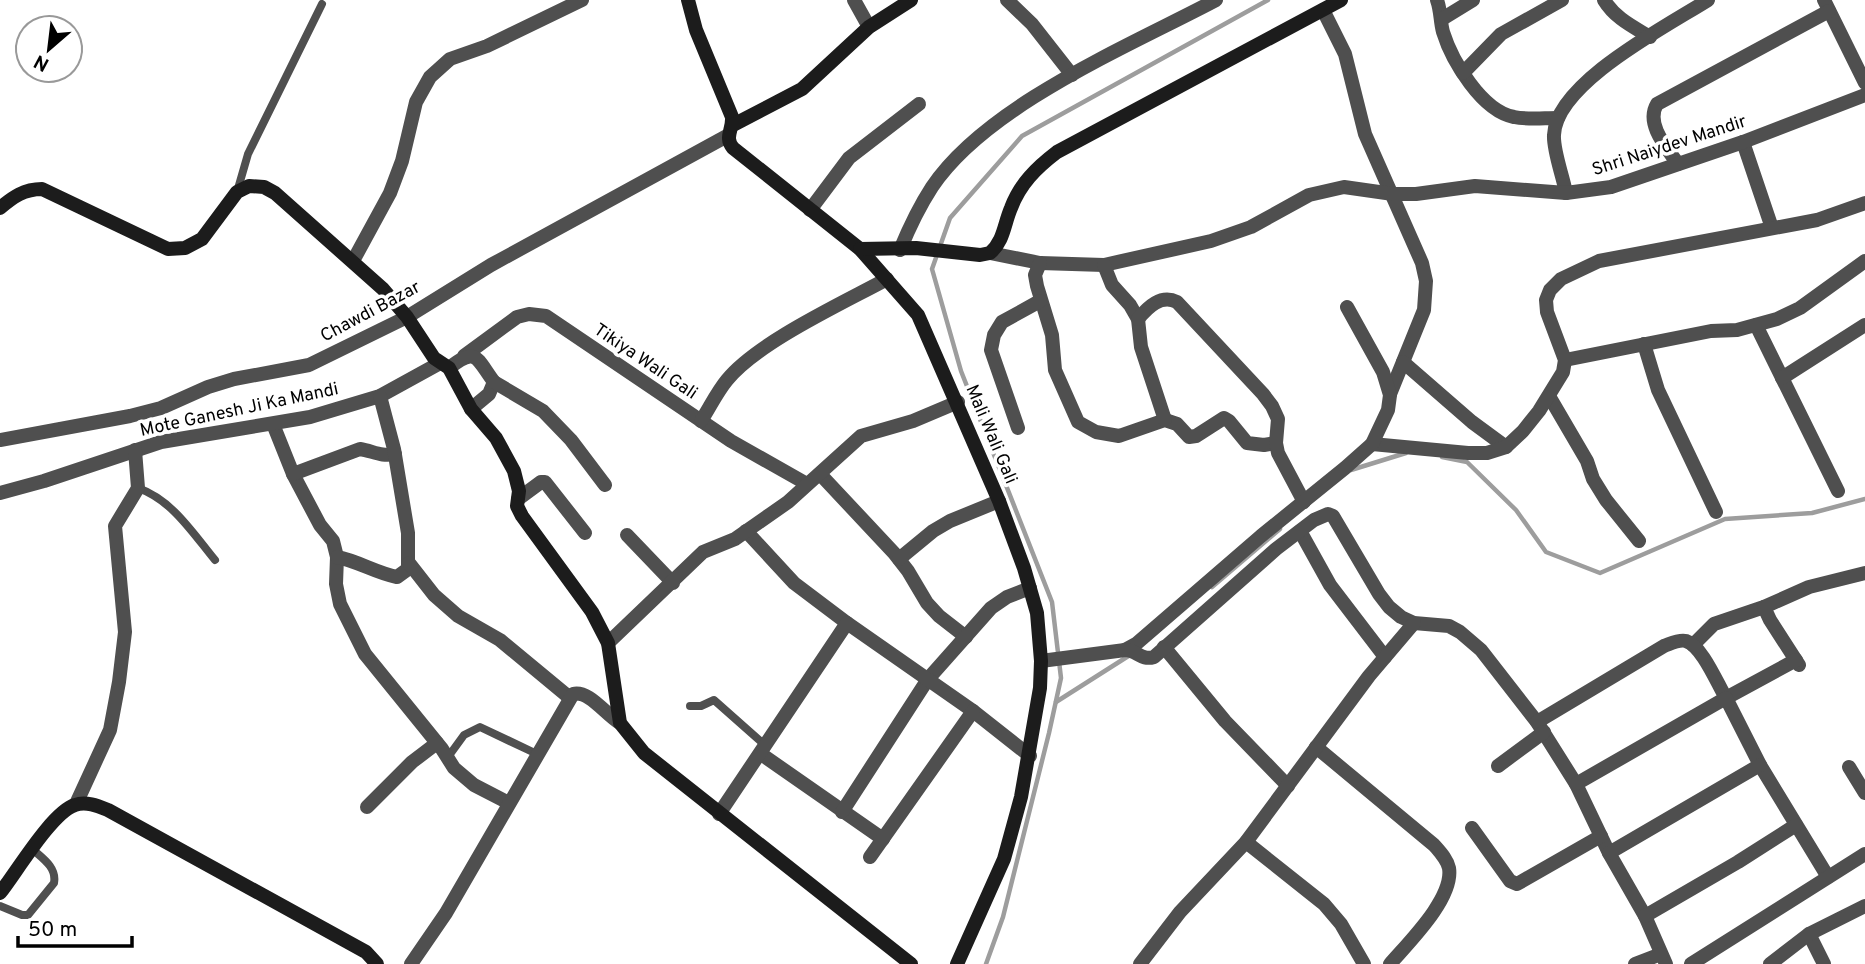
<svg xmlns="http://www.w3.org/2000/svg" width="1865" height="964" font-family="Overpass,sans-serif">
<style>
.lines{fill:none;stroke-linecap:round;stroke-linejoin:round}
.stream{stroke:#9d9d9d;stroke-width:4.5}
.lane{stroke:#4f4f4f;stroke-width:8}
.street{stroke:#4f4f4f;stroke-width:14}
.secondary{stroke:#1c1c1c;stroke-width:14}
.labels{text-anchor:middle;stroke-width:7;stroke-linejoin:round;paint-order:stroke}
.street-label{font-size:18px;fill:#000;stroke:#fff}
</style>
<rect width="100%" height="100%" fill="#fff"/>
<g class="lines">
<g class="stream">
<path d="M 1442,457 L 1467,462 L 1516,510 L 1546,552 L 1600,573 L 1725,519 L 1812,513 L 1865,499"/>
<path d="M 1351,470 L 1406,453"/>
<path d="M 1212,587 L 1280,529"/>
<path d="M 1056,702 L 1130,655"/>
<path d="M 986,964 L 1003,917 L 1049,733 L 1061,678 L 1052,602 L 961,371 L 932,269 L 950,218 L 1022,136 L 1268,0"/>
</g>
<g class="lane">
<path d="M 237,192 L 248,154 L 322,4"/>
<path d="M 138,488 C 172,500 192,532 215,560"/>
<path d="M 690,706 L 701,706 L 714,700 L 766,746"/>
<path d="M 448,757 L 464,735 L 480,727 L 537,754"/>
<path d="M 0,906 L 22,915 L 28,915 L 54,883 C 57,867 42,858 31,848"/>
</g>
<g class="street">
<path d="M 854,0 L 869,27"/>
<path d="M 1007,0 L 1032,24 L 1072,75"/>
<path d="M 1437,0 C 1441,11 1440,21 1443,32 C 1452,61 1482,111 1514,117 C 1528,120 1543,118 1558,118"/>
<path d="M 1604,0 C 1615,18 1632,26 1650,37"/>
<path d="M 1824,0 L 1865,83"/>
<path d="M 1323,10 L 1345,54 L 1365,134 L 1422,263 L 1426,281 L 1424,310 L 1390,394"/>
<path d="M 1442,19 L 1473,0"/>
<path d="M 1463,73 L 1501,34 L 1562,0"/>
<path d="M 1743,142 L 1772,228"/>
<path d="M 1678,164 C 1667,148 1645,124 1657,104 L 1829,11"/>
<path d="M 1566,193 C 1563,176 1553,151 1554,135 C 1556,83 1667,26 1708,0"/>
<path d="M 810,210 L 849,158 L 919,104"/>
<path d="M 900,250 C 909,228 919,207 932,187 C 987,105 1129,46 1216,0"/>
<path d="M 990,253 L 1040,263 L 1104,265 L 1211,241 L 1251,227 L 1309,195 L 1344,187 L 1393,194 L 1416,194 L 1475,186 L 1566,193 L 1611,187 L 1743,142 L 1865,95"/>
<path d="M 353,261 L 390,193 L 402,161 L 416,102 L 430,77 L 450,59 L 487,46 L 582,0"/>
<path d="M 1040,263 L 1035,275 L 1037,286 L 1052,335 L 1055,370 L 1078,422 L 1096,432 L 1119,436 L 1165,420 L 1177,424 L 1189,437 L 1196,436 L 1224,418 L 1229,421 L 1247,443 L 1264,445 L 1276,443"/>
<path d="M 1104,265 L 1112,285 L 1130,305 L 1138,319 L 1141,347 L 1165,420"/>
<path d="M 1138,319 C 1148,307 1161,294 1177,302 L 1263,394 L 1272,406 L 1278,419 L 1276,443 L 1278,453 L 1304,502"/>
<path d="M 1756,325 L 1838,491"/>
<path d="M 1644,344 L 1658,390 L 1716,512"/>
<path d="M 464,356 L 517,317 L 529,314 L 546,316 L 731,441 L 807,484"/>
<path d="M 1565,360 L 1711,331 L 1737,330 L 1777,319 L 1800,308 L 1865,261"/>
<path d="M 1403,362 L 1472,422 L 1506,447"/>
<path d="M 449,368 C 477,346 476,358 494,382 L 489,394 L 471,409"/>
<path d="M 1782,378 L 1865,325"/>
<path d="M 494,382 L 543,411 L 571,440 L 605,485"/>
<path d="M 1549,396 L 1587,461 L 1593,479 L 1606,500 L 1639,541"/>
<path d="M 701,421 C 710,407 717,392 727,380 C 758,342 843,303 887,279"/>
<path d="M 273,424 L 293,474 L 320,525 L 333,541 L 337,557 L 336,584 L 340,604 L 365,654 L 442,749 L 454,768 L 474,785 L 509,803"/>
<path d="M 1018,428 L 991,350 L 994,335 L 1002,322 L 1040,301"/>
<path d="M 0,440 L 130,416 L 161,408 L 208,387 L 234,379 L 309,365 L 407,317 L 491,265 L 727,136"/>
<path d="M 1372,444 L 1468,453 L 1487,453 L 1506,447 L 1523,431 L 1539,411 L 1563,372 L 1565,360 L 1547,312 L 1546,300 L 1550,290 L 1561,279 L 1599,261 L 1817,220 L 1865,203"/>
<path d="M 293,474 L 360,449 C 373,451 381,457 395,454"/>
<path d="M 820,474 L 894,553 L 908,571 L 927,603 L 939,616 L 966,637"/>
<path d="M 0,493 L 44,481 L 161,442 L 310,417 L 380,396 L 440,363"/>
<path d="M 518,499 L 541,482 L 545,482 L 585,533"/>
<path d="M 746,531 L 794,583 L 847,623"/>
<path d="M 1300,531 L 1330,585 L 1385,657"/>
<path d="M 627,535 L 673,583"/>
<path d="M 337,557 C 358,561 376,573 397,577 L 408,569 L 408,533 L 394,449 L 380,396"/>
<path d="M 899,559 L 933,531 L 950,521 L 999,501"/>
<path d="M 409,563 L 434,595 L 458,616 L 500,640 L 570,698"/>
<path d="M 608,643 L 703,552 L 735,539 L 788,502 L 861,436 L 913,421 L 958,402"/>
<path d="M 1693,645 L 1714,624 L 1764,607"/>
<path d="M 1164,647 L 1225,721 L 1288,786"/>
<path d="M 1125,650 L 1136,644 L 1261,536 L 1345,468 L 1372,444 L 1388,410 L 1390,395 L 1383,372 L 1347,307"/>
<path d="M 1041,661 L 1125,650 C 1137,650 1141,661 1154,657 L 1276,549 L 1314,520 L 1328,514 L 1333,516 L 1379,594 L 1389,607 L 1401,617 L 1414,623 L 1449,626 L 1460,632 L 1481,650 L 1537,722 L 1576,784 L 1609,853 L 1645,916 L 1666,964"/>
<path d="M 1799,665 L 1770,620 L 1764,607 L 1809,587 L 1865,573"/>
<path d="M 1537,722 L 1664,646 C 1670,644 1679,639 1686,641 C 1702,646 1717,683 1726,698 L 1796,660"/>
<path d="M 1316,747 L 1434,845 C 1440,852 1447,859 1449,868 C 1454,898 1409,942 1390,964"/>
<path d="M 761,754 L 883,839"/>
<path d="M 1498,766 L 1544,732"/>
<path d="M 1849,767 L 1865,793"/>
<path d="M 1576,784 L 1726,698 L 1760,765 L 1828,877"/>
<path d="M 76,804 L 110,730 L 119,682 L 125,632 L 115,526 L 138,488 L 135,450"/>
<path d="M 367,807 L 412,762 L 437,743"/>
<path d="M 842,812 L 928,679 L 991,608 L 1007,597 L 1030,588"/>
<path d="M 719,814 L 847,623 L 973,711 L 1030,756"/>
<path d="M 1472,828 L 1510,881 L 1517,884 L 1601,836"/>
<path d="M 1246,842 L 1324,904 L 1341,924 L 1364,964"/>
<path d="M 1609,853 L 1760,765"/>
<path d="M 870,857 L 973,711"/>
<path d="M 1645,916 L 1738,862 L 1796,825"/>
<path d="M 1809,934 L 1824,964"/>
<path d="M 411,964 L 446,913 L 573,694 C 589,690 605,714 620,723"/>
<path d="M 1140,964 L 1180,912 L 1246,842 L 1369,676 L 1414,623"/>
<path d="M 1635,964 L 1661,954"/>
<path d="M 1691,964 L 1865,854"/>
<path d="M 1770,964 L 1809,934 L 1865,906"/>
</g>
<g class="secondary">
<path d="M 688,0 L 696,30 L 732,117 C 733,130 724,137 733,148 L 860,249 L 918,315 L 999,501 L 1024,568 L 1037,613 L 1041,661 L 1040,688 L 1021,797 L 1004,859 L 957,964"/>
<path d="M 733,125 L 802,89 L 869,27 L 911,0"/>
<path d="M 0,208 C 13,197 24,189 42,189 L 168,249 L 185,248 L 202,239 L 237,192 L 249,186 L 264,187 L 275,193 L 383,289 L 407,317 L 434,358 L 449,368 L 471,409 L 496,438 L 514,471 L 519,491 L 517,506 L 522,516 L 592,612 L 608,643 L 620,723 L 644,753 L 911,964"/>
<path d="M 860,249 L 916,248 L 980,255 L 990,253 C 1004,241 1004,224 1011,208 C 1020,184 1036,168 1057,152 L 1341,0"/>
<path d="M 0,893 C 16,873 52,812 75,805 C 86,801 98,806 108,810 L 366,952 L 377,964"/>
</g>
</g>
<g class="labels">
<g class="street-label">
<text transform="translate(1669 145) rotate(-18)" y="6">Shri Naiydev Mandir</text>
<text transform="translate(370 311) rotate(-28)" y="6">Chawdi Bazar</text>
<text transform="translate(646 361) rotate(34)" y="6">Tikiya Wali Gali</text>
<text transform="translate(239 409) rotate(-12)" y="6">Mote Ganesh Ji Ka Mandi</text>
<text transform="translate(992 434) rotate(67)" y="6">Mali Wali Gali</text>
</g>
</g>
<g transform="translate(49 49) rotate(208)"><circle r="33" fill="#ffffff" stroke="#999999" stroke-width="2"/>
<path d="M0-5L12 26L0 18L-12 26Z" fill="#000000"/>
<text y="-10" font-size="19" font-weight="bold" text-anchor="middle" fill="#000000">N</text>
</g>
<path d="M18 936v10h114v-10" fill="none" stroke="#000000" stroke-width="3.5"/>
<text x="28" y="936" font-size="21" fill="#000000" stroke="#ffffff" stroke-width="5" paint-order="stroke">50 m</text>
</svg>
